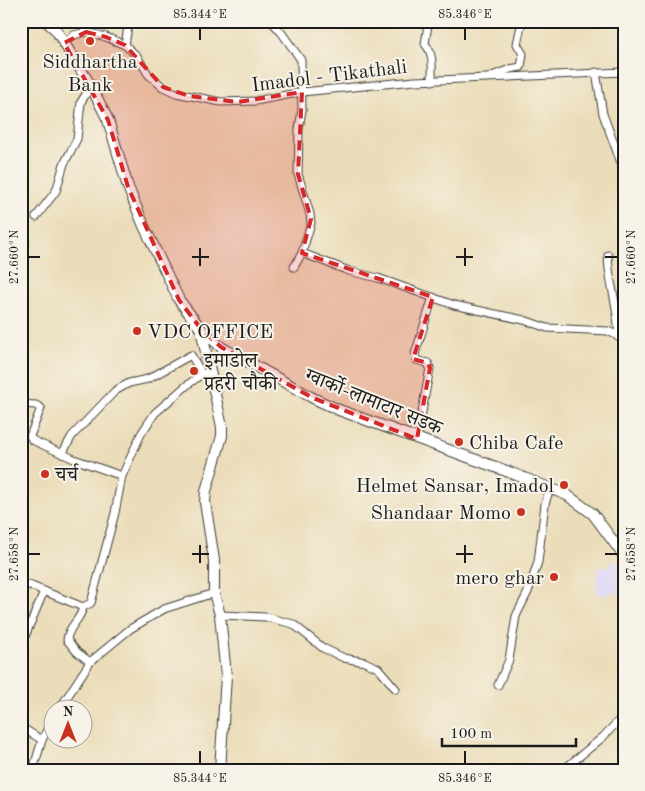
<svg xmlns="http://www.w3.org/2000/svg" width="645" height="791" font-family="'Old Standard TT','Noto Serif Devanagari',serif">
<style>
.built{fill:#dcd6f6}
.lines{fill:none;stroke-linecap:round;stroke-linejoin:round}
.street-casing{stroke:#3b3934;stroke-width:9}
.secondary-casing{stroke:#3b3934;stroke-width:12}
.street{stroke:#fff;stroke-width:7}
.secondary{stroke:#fff;stroke-width:10}
.marked{fill:#d62828;fill-opacity:0.2;stroke:#d62828;stroke-width:4;stroke-dasharray:10 6;stroke-linejoin:round}
.ticks{fill:none;stroke:#1c1c1c;stroke-width:2}
.poi-dot{fill:#c8321e;stroke:#f7f3e8;stroke-width:2}
.labels{text-anchor:middle;stroke-width:4;stroke-linejoin:round;paint-order:stroke}
.poi-label{font-size:20px;fill:#1c1c1c;stroke:#f7f3e8;text-anchor:start}
.street-label{font-size:20px;fill:#1c1c1c;stroke:#f7f3e8}
.neatline{fill:none;stroke:#1c1c1c;stroke-width:2}
.ticks-label{font-size:12px;text-anchor:middle;fill:#1c1c1c}
</style>
<rect width="100%" height="100%" fill="#f7f3e8"/>
<filter id="ink" filterUnits="userSpaceOnUse"><feTurbulence type="fractalNoise" baseFrequency=".02" numOctaves="2"/><feDisplacementMap in="SourceGraphic" scale="10" xChannelSelector="R" yChannelSelector="G"/><feConvolveMatrix kernelMatrix="1 2 1 2 8 2 1 2 1" color-interpolation-filters="sRGB"/></filter>
<filter id="wash" filterUnits="userSpaceOnUse"><feTurbulence type="fractalNoise" baseFrequency=".0096" numOctaves="4" result="noise"/><feDisplacementMap in="SourceGraphic" scale="20" xChannelSelector="R" yChannelSelector="G"/><feGaussianBlur stdDeviation="1.12" result="paint"/><feColorMatrix in="noise" values="0 0 0 0 0 0 0 0 0 0 0 0 0 0 0 0 0 1.4 0 .05"/><feComposite in="paint" operator="in"/></filter>
<g filter="url(#wash)">
<rect width="100%" height="100%" fill="#ebddb9"/>
<path class="built" d="M 619,560 L 624,565 L 624,588 L 621,595 L 610,592 L 609,597 L 596,593 L 598,567 L 609,567 L 610,562 L 617,563 Z"/>
</g>
<g filter="url(#ink)">
<g class="lines">
<defs>
<g id="street">
<path d="M 271,21 L 281,32 L 301,60 L 302,110 L 299,129 L 298,174 L 310,214 L 311,223 L 302,253 L 294,267"/>
<path d="M 64,43 L 74,35 L 86,32 L 106,37 L 125,45 L 137,56 L 148,74 L 163,87 L 176,93 L 221,102 L 256,101 L 302,92 L 415,81 L 624,72"/>
<path d="M 125,45 L 129,21"/>
<path d="M 596,72 L 603,114 L 624,171"/>
<path d="M 492,76 L 510,69 L 521,67 L 523,54 L 517,44 L 522,21"/>
<path d="M 432,81 C 432,68 434,53 425,44 L 428,25 L 435,21"/>
<path d="M 36,217 L 56,191 L 64,164 L 77,139 L 81,102 L 91,86"/>
<path d="M 21,239 L 25,243 L 21,250"/>
<path d="M 302,253 L 349,271 L 378,278 L 454,305 L 524,320 L 547,328 L 608,331 L 624,339"/>
<path d="M 608,255 C 608,283 620,309 618,337"/>
<path d="M 21,404 L 36,405 L 41,408 L 30,436 L 32,440 L 74,459 L 122,476"/>
<path d="M 417,439 L 430,368 L 428,363 L 416,360 L 415,354 L 433,297"/>
<path d="M 62,454 L 72,436 L 115,391 L 129,383 L 148,379 L 191,355 L 202,374"/>
<path d="M 21,584 L 29,585 L 83,607 L 91,603 L 115,513 L 122,476 L 141,434 L 155,413 L 186,386 L 202,374 L 209,372"/>
<path d="M 83,607 C 81,620 68,626 67,640 L 77,652 L 90,662"/>
<path d="M 220,615 L 266,617 L 293,624 L 323,648 L 344,658 L 365,662 L 378,668 L 396,689"/>
<path d="M 21,646 L 44,591"/>
<path d="M 498,685 L 509,660 L 516,616 L 528,592 L 538,562 L 545,504 L 550,488"/>
<path d="M 60,708 L 90,662 L 130,629 L 164,609 L 214,593"/>
<path d="M 21,727 L 42,740"/>
<path d="M 33,770 L 42,740 L 52,720"/>
<path d="M 563,770 L 603,737 L 624,715"/>
</g>
<g id="secondary">
<path d="M 46,21 L 56,30 L 64,43 L 91,86 L 108,120 L 128,187 L 144,226 L 179,300 L 201,329 L 221,347 L 313,398 L 339,410 L 509,472 L 567,495 L 593,514 L 624,556"/>
<path d="M 201,329 L 222,427 L 222,436 L 206,491 L 205,502 L 214,560 L 214,593 L 220,615 L 226,676 L 220,770"/>
</g>
</defs>
<use href="#street" class="street-casing"/>
<use href="#secondary" class="secondary-casing"/>
<use href="#street" class="street"/>
<use href="#secondary" class="secondary"/>
</g>
</g>
<path class="marked" d="M 86,32 L 106,37 L 125,45 L 163,87 L 189,96 L 238,102 L 302,92 L 298,174 L 311,219 L 302,253 L 433,297 L 413,359 L 428,363 L 430,368 L 417,439 L 313,398 L 221,347 L 201,329 L 179,300 L 128,187 L 108,120 L 64,43 Z"/>
<path class="ticks" d="M 200,28 L 200,40M 465,28 L 465,40M 200,248 L 200,266M 465,248 L 465,266M 28,257 L 40,257M 192,257 L 209,257M 456,257 L 473,257M 605,257 L 618,257M 200,545 L 200,563M 465,545 L 465,563M 28,554 L 40,554M 192,554 L 209,554M 456,554 L 473,554M 605,554 L 618,554M 200,751 L 200,764M 465,751 L 465,764"/>
<g class="poi-dot">
<circle cx="90" cy="41" r="5"/>
<circle cx="137" cy="331" r="5"/>
<circle cx="194" cy="371" r="5"/>
<circle cx="459" cy="442" r="5"/>
<circle cx="45" cy="474" r="5"/>
<circle cx="564" cy="485" r="5"/>
<circle cx="521" cy="512" r="5"/>
<circle cx="554" cy="577" r="5"/>
</g>
<g class="labels">
<g class="poi-label">
<text x="90" y="68" text-anchor="middle">Siddhartha<tspan x="90" dy="23">Bank</tspan></text>
<text x="147" y="338">VDC OFFICE</text>
<text x="204" y="367">इमाडोल<tspan x="204" dy="23">प्रहरी चौकी</tspan></text>
<text x="469" y="449">Chiba Cafe</text>
<text x="55" y="481">चर्च</text>
<text x="554" y="492" text-anchor="end">Helmet Sansar, Imadol</text>
<text x="511" y="519" text-anchor="end">Shandaar Momo</text>
<text x="544" y="584" text-anchor="end">mero ghar</text>
</g>
<g class="street-label">
<text transform="translate(329 75) rotate(-7)" y="7">Imadol - Tikathali</text>
<text transform="translate(374 401) rotate(22)" y="7">ग्वार्को-लामाटार सडक</text>
</g>
</g>
<rect width="645" height="791" fill="none" stroke="#f7f3e8" stroke-width="55"/>
<g transform="translate(68 724)"><circle r="24" fill="#f7f3e8" stroke="#9f9d96"/>
<path d="M0-4L9 19L0 12L-9 19Z" fill="#c8321e"/>
<text y="-8" font-size="14" font-weight="bold" text-anchor="middle" fill="#1c1c1c">N</text>
</g>
<path d="M442 738v8h134v-8" fill="none" stroke="#1c1c1c" stroke-width="2.5"/>
<text x="450" y="738" font-size="15" fill="#1c1c1c" stroke="#f7f3e8" stroke-width="4" paint-order="stroke">100 m</text>
<rect x="28" y="28" width="590" height="736" class="neatline"/>
<g class="ticks-label">
<text x="200" y="18">85.344°E</text>
<text x="465" y="18">85.346°E</text>
<text transform="translate(14 257) rotate(-90)" y="4">27.660°N</text>
<text transform="translate(631 257) rotate(-90)" y="4">27.660°N</text>
<text transform="translate(14 554) rotate(-90)" y="4">27.658°N</text>
<text transform="translate(631 554) rotate(-90)" y="4">27.658°N</text>
<text x="200" y="782">85.344°E</text>
<text x="465" y="782">85.346°E</text>
</g>
</svg>
